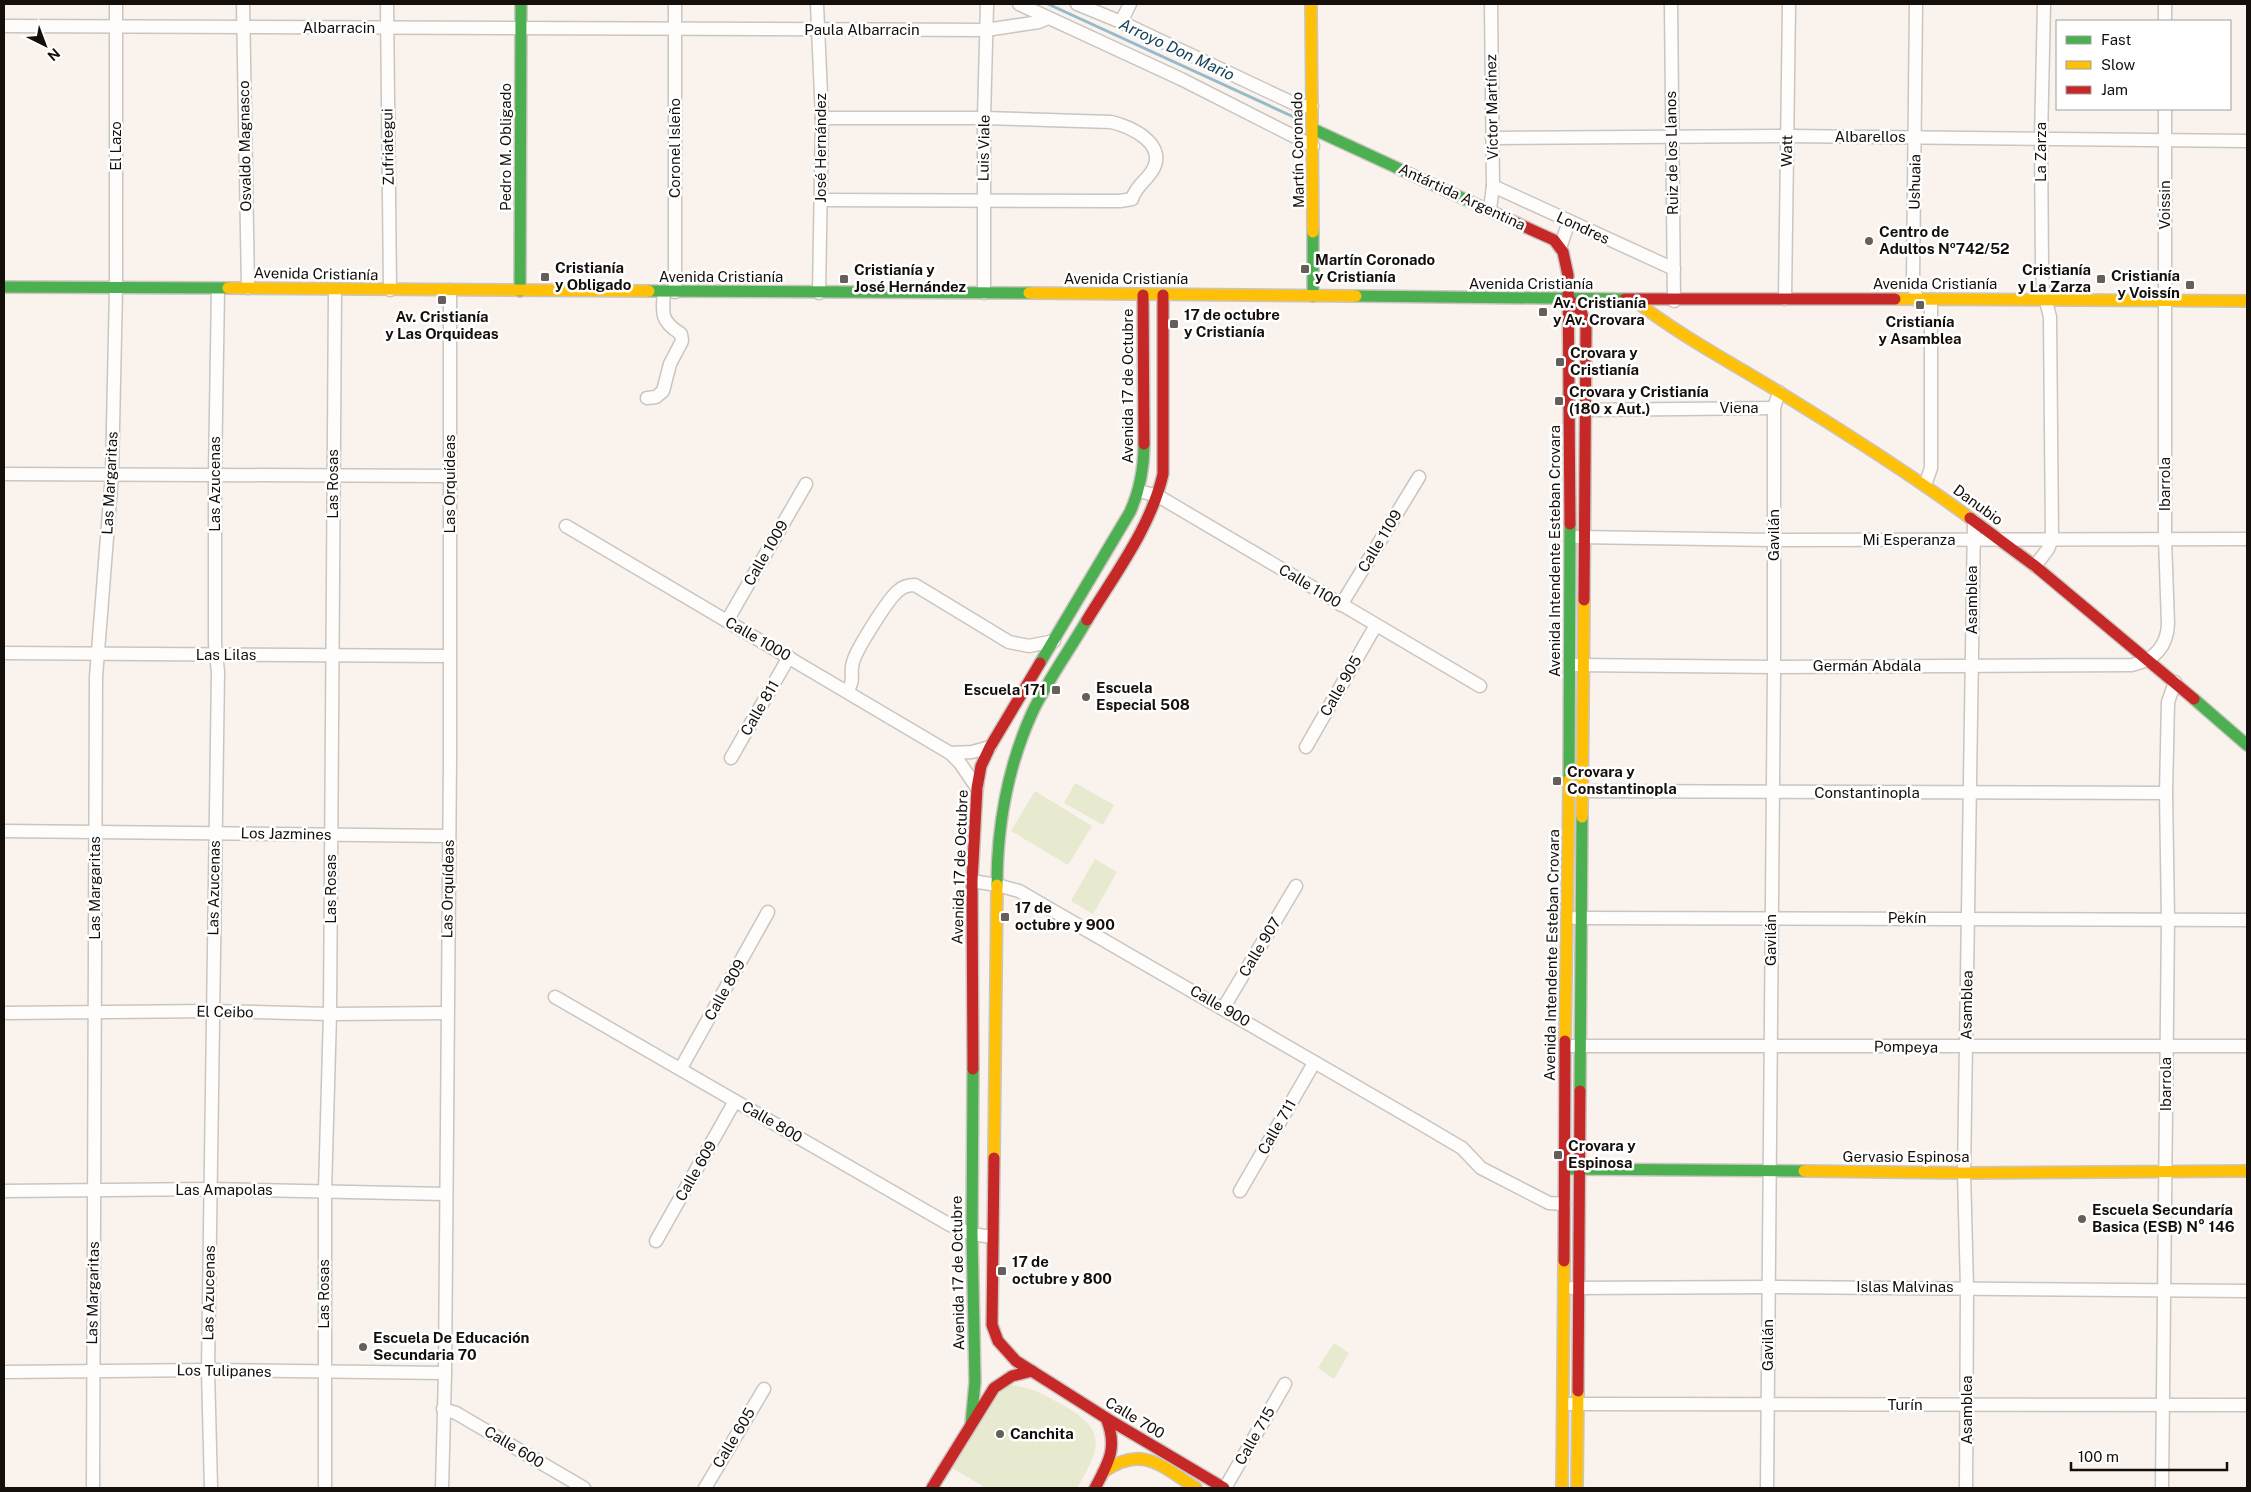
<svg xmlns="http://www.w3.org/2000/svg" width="2251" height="1492" font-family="'Public Sans',sans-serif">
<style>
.green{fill:#e8eacf}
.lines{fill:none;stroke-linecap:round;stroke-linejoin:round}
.stream{stroke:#96baca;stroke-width:3}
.street-casing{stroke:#cbc5c0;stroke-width:15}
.fast-casing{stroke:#cbc5c0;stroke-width:14}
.slow-casing{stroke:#cbc5c0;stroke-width:14}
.jam-casing{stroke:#cbc5c0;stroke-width:14}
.street{stroke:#fefdfc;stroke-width:12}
.fast{stroke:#4caf50;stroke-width:11}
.slow{stroke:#ffc107;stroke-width:11}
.jam{stroke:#c62828;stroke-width:11}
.poi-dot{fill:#655e5a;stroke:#fff;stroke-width:2}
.labels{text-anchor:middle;stroke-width:5;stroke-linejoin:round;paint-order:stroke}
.street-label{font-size:15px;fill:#150f0b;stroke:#fff}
.poi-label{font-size:15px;font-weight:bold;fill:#150f0b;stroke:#fff;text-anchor:start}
.water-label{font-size:16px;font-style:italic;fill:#164456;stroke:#fff}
</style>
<rect width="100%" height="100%" fill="#f9f2ed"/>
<g class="green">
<path d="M 1075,783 L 1114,805 L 1103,825 L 1064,803 Z"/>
<path d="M 1035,791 L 1092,826 L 1068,865 L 1011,831 Z"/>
<path d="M 1095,859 L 1117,872 L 1093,914 L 1071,901 Z"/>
<path d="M 1334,1343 L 1349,1353 L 1334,1379 L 1318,1368 Z"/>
<path d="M 1011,1385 C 1034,1388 1042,1394 1061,1404 C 1108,1430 1101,1447 1077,1488 L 986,1488 L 952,1468 L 1000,1390 Z"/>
</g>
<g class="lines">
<path class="stream" d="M 1048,4 L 1296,118"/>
<defs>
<g id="street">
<path d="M 243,4 L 248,288"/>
<path d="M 387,4 L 390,290"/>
<path d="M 675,4 L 675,292"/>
<path d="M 817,4 L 822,118 L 819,293"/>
<path d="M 1019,4 L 1181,79 L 1313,146"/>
<path d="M 1077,4 L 1121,22 L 1299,106 L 1312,106"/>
<path d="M 1671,4 L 1674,301"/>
<path d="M 1916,4 L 1913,281 L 1917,300"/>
<path d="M 2165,21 L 2165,4"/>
<path d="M 1121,22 L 1130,4"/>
<path d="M 4,26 L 986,30 L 1039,22 L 1048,18"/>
<path d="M 1492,138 L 1788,136 L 2247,141"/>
<path d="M 1493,186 L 1674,269"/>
<path d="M 821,200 L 1120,201 L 1132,199 C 1136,186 1146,181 1152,171 C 1169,145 1131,126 1111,122 L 984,118 L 822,118"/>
<path d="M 1490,209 L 1493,186 L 1491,4"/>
<path d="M 1561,245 L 1569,221"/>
<path d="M 984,293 L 984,118 L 987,4"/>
<path d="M 1785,299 L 1789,4"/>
<path d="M 647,398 L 656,397 L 663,391 L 670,364 L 682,341 L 681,334 C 661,321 662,315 664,292"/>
<path d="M 1585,410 L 1774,408"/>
<path d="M 4,474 L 450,476"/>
<path d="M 1925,485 L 1931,468 L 1931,300"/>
<path d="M 1139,491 L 1158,496 L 1480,686"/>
<path d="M 566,526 L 950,753 L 960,763 L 977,788"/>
<path d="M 1577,537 L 1774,540 L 2247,539"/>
<path d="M 2035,566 L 2048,549 L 2052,539 L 2050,317 L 2043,289 L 2042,267 L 2041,139 L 2044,4"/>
<path d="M 1341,605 L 1419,477"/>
<path d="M 727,621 L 806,484"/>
<path d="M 4,653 L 449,656"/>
<path d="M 1575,665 L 1774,667 L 2132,665 C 2154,660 2167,647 2168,624 L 2165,539 L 2165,109"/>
<path d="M 847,691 C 856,679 849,675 853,662 C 856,650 888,599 898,591 C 903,586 909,585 915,585 L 1009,642 L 1029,646 L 1054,641"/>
<path d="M 1306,747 L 1376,625"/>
<path d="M 950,753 L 972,752 L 990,747"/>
<path d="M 731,758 L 789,657"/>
<path d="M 1576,791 L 2166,793"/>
<path d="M 4,831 L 448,836"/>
<path d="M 972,881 L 997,885 L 1019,891 L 1423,1125 L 1462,1148 L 1481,1168 L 1549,1203 L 1564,1204"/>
<path d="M 1575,918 L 2247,920"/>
<path d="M 555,997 L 950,1225 L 972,1234 L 992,1237"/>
<path d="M 1224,1007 L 1296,886"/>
<path d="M 4,1013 L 212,1011 L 330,1014 L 447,1013"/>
<path d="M 1572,1046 L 2247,1046"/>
<path d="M 681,1068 L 768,912"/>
<path d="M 4,1191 L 211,1189 L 445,1194"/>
<path d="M 1240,1191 L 1314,1063"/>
<path d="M 656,1241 L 735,1101"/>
<path d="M 1572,1288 L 1769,1287 L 2247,1291"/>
<path d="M 4,1372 L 208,1370 L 445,1373"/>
<path d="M 1570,1404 L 2247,1405"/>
<path d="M 443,1409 L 456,1413 L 584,1488"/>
<path d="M 93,1488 L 96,677 L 112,474 L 116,288 L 116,4"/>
<path d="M 211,1488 L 208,1370 L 218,672 L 215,644 L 215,474 L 218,289"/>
<path d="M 325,1488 L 325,1191 L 330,1014 L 335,290"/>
<path d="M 442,1488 L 445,1373 L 450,757 L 450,290"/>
<path d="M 705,1488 L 764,1389"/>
<path d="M 1225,1488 L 1285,1384"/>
<path d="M 1767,1488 L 1774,667 L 1774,408 L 1779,392"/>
<path d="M 1966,1488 L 1967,1288 L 1964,1173 L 1974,521"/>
<path d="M 2162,1488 L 2168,919 L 2166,793 L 2168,702 L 2175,682"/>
</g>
<g id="fast">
<path d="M 1313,129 L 1499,215"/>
<path d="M 1313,232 L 1313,296"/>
<path d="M 4,287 L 228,288"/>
<path d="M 520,291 L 521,4"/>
<path d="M 649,291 L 1029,293"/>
<path d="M 1356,296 L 1625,299"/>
<path d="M 1040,663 L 1130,512 C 1140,490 1144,468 1144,444"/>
<path d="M 2194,699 L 2247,745"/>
<path d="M 1569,780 L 1570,524"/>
<path d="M 997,885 C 997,827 1008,766 1032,713 C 1047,681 1069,651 1087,620"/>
<path d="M 1580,1091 L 1582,817"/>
<path d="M 1568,1169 L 1804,1171"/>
<path d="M 971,1424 L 975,1382 L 972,1234 L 973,1069"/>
</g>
<g id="slow">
<path d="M 1311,4 L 1313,232"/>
<path d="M 228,288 L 649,291"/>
<path d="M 1029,293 L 1356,296"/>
<path d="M 1895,299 L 2247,301"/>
<path d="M 1634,300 C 1679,335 1730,362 1779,392 C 1844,432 1909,473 1970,518"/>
<path d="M 1582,817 L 1584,600"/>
<path d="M 1565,1041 L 1569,780"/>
<path d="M 994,1158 L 997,885"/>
<path d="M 1804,1171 L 1964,1173 L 2247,1171"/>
<path d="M 1103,1472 C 1143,1444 1161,1466 1196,1488"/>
<path d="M 1562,1488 L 1564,1261"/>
<path d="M 1577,1488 L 1578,1391"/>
</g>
<g id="jam">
<path d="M 1499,215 L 1554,240 L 1563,252 L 1568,275 L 1570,524"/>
<path d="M 1143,295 L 1144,444"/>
<path d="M 1569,299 L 1581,311 L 1586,327 L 1584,600"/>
<path d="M 1625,299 L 1895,299"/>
<path d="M 1970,518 L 2035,566 L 2194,699"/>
<path d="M 1087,620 C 1115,574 1151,527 1163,474 L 1163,295"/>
<path d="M 973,1069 L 972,881 L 977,788 L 981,766 L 990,747 L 1040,663"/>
<path d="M 994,1158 L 992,1325 L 998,1341 L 1016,1361 L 1106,1418 L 1224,1488"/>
<path d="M 1564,1261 L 1565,1041"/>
<path d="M 1578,1391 L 1580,1091"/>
<path d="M 932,1488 L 994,1388 L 1012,1376 L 1032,1371"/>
<path d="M 1095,1488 C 1109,1462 1118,1447 1106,1418"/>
</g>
</defs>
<use href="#street" class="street-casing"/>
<use href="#fast" class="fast-casing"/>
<use href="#slow" class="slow-casing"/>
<use href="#jam" class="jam-casing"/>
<use href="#street" class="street"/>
<use href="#fast" class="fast"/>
<use href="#slow" class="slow"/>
<use href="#jam" class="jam"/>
</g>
<g class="poi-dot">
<circle cx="1869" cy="241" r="5"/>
<rect x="1300" y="264" width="10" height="10" rx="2.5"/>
<rect x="540" y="272" width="10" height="10" rx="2.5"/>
<rect x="839" y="274" width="10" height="10" rx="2.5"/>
<rect x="2096" y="274" width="10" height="10" rx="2.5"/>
<rect x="2185" y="280" width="10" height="10" rx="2.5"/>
<rect x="437" y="295" width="10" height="10" rx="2.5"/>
<rect x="1915" y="300" width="10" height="10" rx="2.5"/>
<rect x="1538" y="307" width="10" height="10" rx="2.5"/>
<rect x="1169" y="319" width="10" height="10" rx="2.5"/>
<rect x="1555" y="357" width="10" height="10" rx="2.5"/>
<rect x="1554" y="396" width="10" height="10" rx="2.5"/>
<rect x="1051" y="685" width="10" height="10" rx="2.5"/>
<circle cx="1086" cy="697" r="5"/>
<rect x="1552" y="776" width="10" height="10" rx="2.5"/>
<rect x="1000" y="912" width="10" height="10" rx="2.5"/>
<rect x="1553" y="1150" width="10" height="10" rx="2.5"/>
<circle cx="2082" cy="1219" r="5"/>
<rect x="997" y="1266" width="10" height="10" rx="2.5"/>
<circle cx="363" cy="1347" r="5"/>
<circle cx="1000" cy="1434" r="5"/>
</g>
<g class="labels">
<g class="street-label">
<text x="339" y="33">Albarracin</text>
<text x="862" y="35">Paula Albarracin</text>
<text transform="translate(1492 107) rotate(-91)" y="5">Víctor Martínez</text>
<text x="1870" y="142">Albarellos</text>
<text transform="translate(116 146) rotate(-90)" y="5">El Lazo</text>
<text transform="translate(245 146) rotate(-91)" y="5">Osvaldo Magnasco</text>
<text transform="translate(388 147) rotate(-91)" y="5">Zufriategui</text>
<text transform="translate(506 147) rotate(-90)" y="5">Pedro M. Obligado</text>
<text transform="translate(675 148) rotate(-90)" y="5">Coronel Isleño</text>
<text transform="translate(821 148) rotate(-90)" y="5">José Hernández</text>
<text transform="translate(984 148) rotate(-89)" y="5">Luis Viale</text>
<text transform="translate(1298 150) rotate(-91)" y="5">Martín Coronado</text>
<text transform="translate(1787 151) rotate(-89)" y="5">Watt</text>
<text transform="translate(2041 152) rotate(-90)" y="5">La Zarza</text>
<text transform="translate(1672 153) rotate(-91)" y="5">Ruiz de los Llanos</text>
<text transform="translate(1915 182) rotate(-89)" y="5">Ushuaia</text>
<text transform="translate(1462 197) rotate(25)" y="5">Antártida Argentina</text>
<text transform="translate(2165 205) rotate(-90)" y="5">Voissin</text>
<text transform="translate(1583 228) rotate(25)" y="5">Londres</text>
<text transform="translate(316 274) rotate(1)" y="5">Avenida Cristianía</text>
<text x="721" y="282">Avenida Cristianía</text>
<text x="1126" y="284">Avenida Cristianía</text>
<text x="1531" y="289">Avenida Cristianía</text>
<text x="1935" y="289">Avenida Cristianía</text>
<text transform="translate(1128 386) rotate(-90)" y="5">Avenida 17 de Octubre</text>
<text x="1739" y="413">Viena</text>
<text transform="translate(110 483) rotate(-87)" y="5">Las Margaritas</text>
<text transform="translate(215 484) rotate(-90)" y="5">Las Azucenas</text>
<text transform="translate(333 484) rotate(-90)" y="5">Las Rosas</text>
<text transform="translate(450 484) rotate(-90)" y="5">Las Orquídeas</text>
<text transform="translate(2165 484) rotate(-90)" y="5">Ibarrola</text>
<text transform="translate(1978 505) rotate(36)" y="5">Danubio</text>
<text transform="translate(1774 535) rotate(-90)" y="5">Gavilán</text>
<text x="1909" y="545">Mi Esperanza</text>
<text transform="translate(1380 541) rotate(-59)" y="5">Calle 1109</text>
<text transform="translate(1555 551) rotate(-90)" y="5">Avenida Intendente Esteban Crovara</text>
<text transform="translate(766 553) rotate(-60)" y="5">Calle 1009</text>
<text transform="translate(1310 586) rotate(31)" y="5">Calle 1100</text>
<text transform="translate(1972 600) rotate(-90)" y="5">Asamblea</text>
<text transform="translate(758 639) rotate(30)" y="5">Calle 1000</text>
<text x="226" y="660">Las Lilas</text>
<text x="1867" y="671">Germán Abdala</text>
<text transform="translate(1341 686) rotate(-60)" y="5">Calle 905</text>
<text transform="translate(760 708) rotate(-60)" y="5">Calle 811</text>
<text x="1867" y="798">Constantinopla</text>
<text transform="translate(286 834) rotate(1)" y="5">Los Jazmines</text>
<text transform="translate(960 867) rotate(-88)" y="5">Avenida 17 de Octubre</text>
<text transform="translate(95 888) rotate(-90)" y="5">Las Margaritas</text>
<text transform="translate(214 888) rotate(-89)" y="5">Las Azucenas</text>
<text transform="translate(331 889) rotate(-90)" y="5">Las Rosas</text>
<text transform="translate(448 889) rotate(-89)" y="5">Las Orquídeas</text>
<text x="1907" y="923">Pekín</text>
<text transform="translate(1771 940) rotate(-90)" y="5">Gavilán</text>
<text transform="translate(1260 947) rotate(-59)" y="5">Calle 907</text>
<text transform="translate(1552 955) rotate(-89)" y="5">Avenida Intendente Esteban Crovara</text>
<text transform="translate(725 990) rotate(-61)" y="5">Calle 809</text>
<text transform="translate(1967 1005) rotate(-89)" y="5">Asamblea</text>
<text transform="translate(1220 1006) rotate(30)" y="5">Calle 900</text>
<text transform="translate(225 1012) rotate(1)" y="5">El Ceibo</text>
<text transform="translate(1906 1047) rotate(1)" y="5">Pompeya</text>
<text transform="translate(2166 1084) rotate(-90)" y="5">Ibarrola</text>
<text transform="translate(772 1122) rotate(30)" y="5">Calle 800</text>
<text transform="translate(1277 1127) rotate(-60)" y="5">Calle 711</text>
<text x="1906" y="1162">Gervasio Espinosa</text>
<text transform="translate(696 1171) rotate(-60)" y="5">Calle 609</text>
<text x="224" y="1195">Las Amapolas</text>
<text transform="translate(958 1273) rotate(-91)" y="5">Avenida 17 de Octubre</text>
<text x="1905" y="1292">Islas Malvinas</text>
<text transform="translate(93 1293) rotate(-89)" y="5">Las Margaritas</text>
<text transform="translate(209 1293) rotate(-89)" y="5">Las Azucenas</text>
<text transform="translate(324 1294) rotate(-90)" y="5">Las Rosas</text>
<text transform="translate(1768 1345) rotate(-90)" y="5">Gavilán</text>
<text transform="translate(224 1371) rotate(1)" y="5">Los Tulipanes</text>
<text x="1905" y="1410">Turín</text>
<text transform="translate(1967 1410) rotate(-90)" y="5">Asamblea</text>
<text transform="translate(1135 1418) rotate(31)" y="5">Calle 700</text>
<text transform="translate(1255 1436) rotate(-60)" y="5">Calle 715</text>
<text transform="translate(734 1438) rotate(-59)" y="5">Calle 605</text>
<text transform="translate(514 1447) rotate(31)" y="5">Calle 600</text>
</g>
<g class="poi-label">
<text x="1879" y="237">Centro de<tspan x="1879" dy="17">Adultos Nº742/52</tspan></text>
<text x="1315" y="265">Martín Coronado<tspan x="1315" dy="17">y Cristianía</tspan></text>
<text x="555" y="273">Cristianía<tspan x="555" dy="17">y Obligado</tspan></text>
<text x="854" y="275">Cristianía y<tspan x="854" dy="17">José Hernández</tspan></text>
<text x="2091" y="275" text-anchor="end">Cristianía<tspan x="2091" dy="17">y La Zarza</tspan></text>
<text x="2180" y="281" text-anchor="end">Cristianía<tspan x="2180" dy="17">y Voissín</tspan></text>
<text x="1553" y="308">Av. Cristianía<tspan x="1553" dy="17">y Av. Crovara</tspan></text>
<text x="1184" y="320">17 de octubre<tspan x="1184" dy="17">y Cristianía</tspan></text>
<text x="442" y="322" text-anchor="middle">Av. Cristianía<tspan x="442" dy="17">y Las Orquideas</tspan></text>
<text x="1920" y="327" text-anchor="middle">Cristianía<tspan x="1920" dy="17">y Asamblea</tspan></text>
<text x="1570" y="358">Crovara y<tspan x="1570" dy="17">Cristianía</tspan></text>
<text x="1569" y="397">Crovara y Cristianía<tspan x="1569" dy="17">(180 x Aut.)</tspan></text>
<text x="1096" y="693">Escuela<tspan x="1096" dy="17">Especial 508</tspan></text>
<text x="1046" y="695" text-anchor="end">Escuela 171</text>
<text x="1567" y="777">Crovara y<tspan x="1567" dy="17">Constantinopla</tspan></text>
<text x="1015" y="913">17 de<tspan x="1015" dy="17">octubre y 900</tspan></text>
<text x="1568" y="1151">Crovara y<tspan x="1568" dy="17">Espinosa</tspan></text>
<text x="2092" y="1215">Escuela Secundaría<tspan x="2092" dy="17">Basica (ESB) N° 146</tspan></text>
<text x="1012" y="1267">17 de<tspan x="1012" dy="17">octubre y 800</tspan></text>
<text x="373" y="1343">Escuela De Educación<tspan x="373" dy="17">Secundaria 70</tspan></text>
<text x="1010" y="1439">Canchita</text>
</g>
<g class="water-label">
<text transform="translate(1177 49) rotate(25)" y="6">Arroyo Don Mario</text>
</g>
</g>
<rect width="2251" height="1492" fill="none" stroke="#150f0b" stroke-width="10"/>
<rect x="2056" y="20" width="175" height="90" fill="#ffffff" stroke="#a19f9d"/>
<rect x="2066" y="36" width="25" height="8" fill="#4caf50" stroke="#a19f9d"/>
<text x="2101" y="45" font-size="15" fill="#150f0b">Fast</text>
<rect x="2066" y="61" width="25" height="8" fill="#ffc107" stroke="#a19f9d"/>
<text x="2101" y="70" font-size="15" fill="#150f0b">Slow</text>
<rect x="2066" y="86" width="25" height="8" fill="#c62828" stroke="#a19f9d"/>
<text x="2101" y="95" font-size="15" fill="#150f0b">Jam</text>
<g transform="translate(45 45) rotate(138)" stroke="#ffffff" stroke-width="4" paint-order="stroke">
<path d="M0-4L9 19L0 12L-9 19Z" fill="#150f0b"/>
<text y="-8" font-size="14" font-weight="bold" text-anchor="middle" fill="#150f0b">N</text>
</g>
<path d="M2071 1462v8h156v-8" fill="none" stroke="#150f0b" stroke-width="2.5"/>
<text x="2078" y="1462" font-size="15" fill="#150f0b" stroke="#ffffff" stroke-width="4" paint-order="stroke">100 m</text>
</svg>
